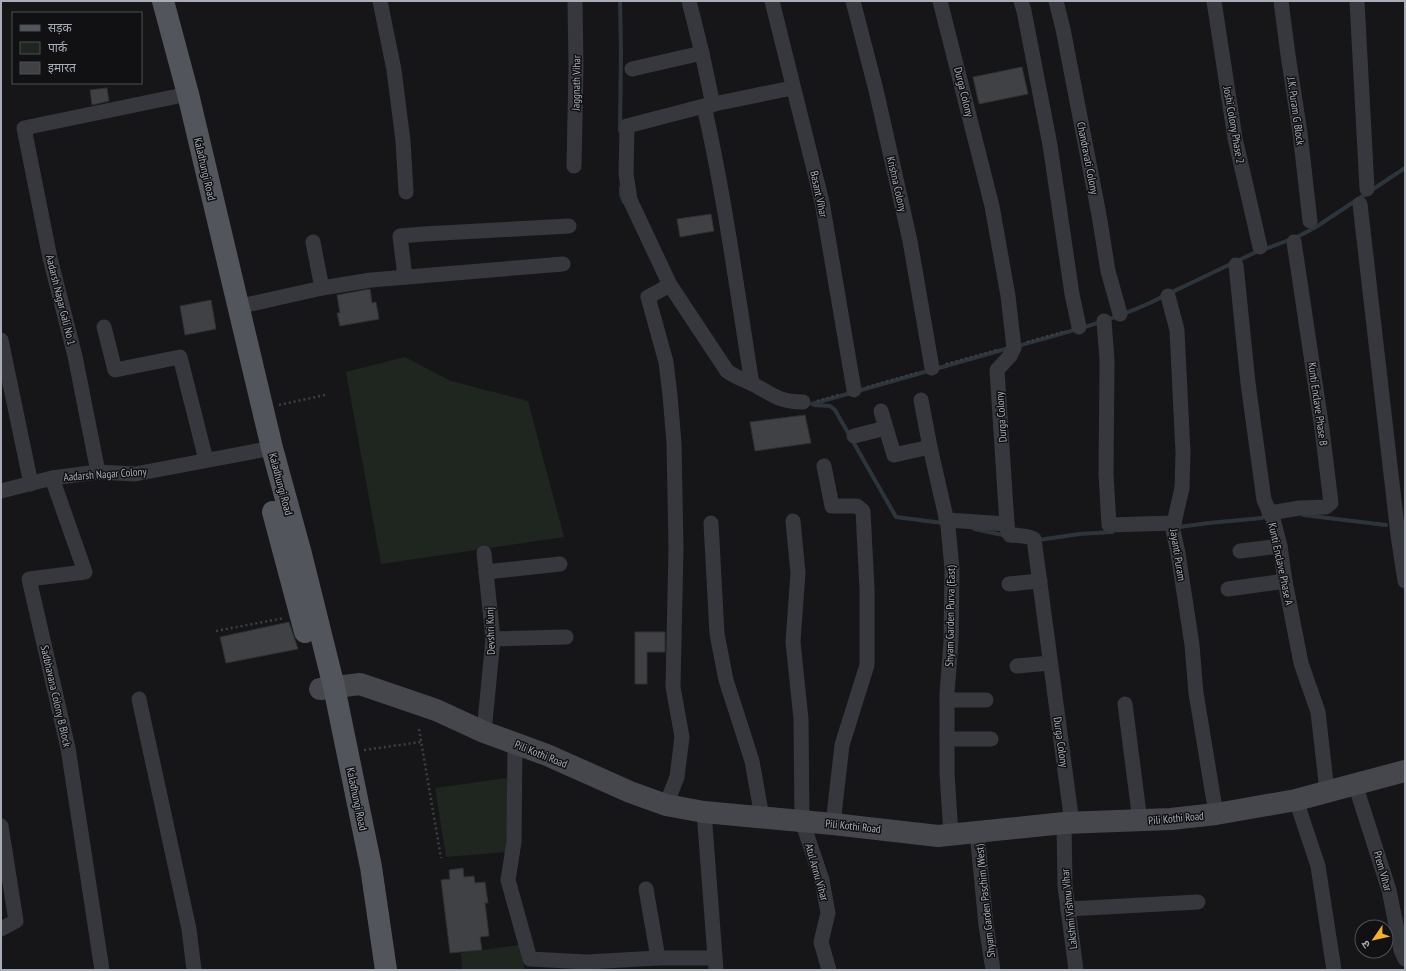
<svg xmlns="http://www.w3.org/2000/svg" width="1406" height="971" font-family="'PT Sans Narrow','Noto Sans Devanagari',sans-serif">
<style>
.green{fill:#1e261f}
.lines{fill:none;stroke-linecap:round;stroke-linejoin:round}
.stream{stroke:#2c353c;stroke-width:4}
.building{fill:#404145;stroke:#303034}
.path{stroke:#3d3f44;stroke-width:2.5;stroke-dasharray:2 3;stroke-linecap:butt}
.street{stroke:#37383d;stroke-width:15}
.secondary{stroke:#45474d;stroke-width:22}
.primary{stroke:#53555c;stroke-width:22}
.labels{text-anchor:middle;stroke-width:3;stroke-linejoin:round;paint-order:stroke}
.street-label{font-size:11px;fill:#a8adb8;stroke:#111113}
</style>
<rect width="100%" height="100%" fill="#161618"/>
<g class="green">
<path d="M 405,357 L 451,381 L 528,401 L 564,537 L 381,564 L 346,372 Z"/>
<path d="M 507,778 L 510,818 L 506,852 L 446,857 L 435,788 Z"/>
<path d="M 519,945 L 525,970 L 462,970 L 461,953 Z"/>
</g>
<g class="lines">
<g class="stream">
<path d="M 620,131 L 621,52 L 620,1"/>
<path d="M 621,187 L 621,195 L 624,202"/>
<path d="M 1170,293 L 1254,253 L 1297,237 L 1316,227 L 1405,168"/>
<path d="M 1018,346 C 1067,332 1118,320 1164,296"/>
<path d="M 812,404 L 1009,348"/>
<path d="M 814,405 L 830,406 L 835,410 L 896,517 L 943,523"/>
<path d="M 1303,515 L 1386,525"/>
<path d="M 1179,527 L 1209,523 L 1262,518"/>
<path d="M 974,529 L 1003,535 L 1007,540 L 1012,541"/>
<path d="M 1039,540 L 1079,534 L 1112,532"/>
</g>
</g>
<g class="building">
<path d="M 1022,67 L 1028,94 L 979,104 L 973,77 Z"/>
<path d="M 107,88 L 109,101 L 92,105 L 90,90 Z"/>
<path d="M 711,214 L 714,231 L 680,237 L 677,219 Z"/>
<path d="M 370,289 L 372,303 L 376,302 L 379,319 L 340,326 L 337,313 L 340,313 L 337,295 Z"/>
<path d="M 211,300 L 216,329 L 185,335 L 180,306 Z"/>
<path d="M 805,415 L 811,443 L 755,451 L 750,422 Z"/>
<path d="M 289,622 L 298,649 L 226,663 L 220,637 Z"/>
<path d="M 635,632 L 665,632 L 665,652 L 647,652 L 647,684 L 635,684 Z"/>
<path d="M 463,868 L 464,877 L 474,876 L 475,883 L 485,882 L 488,903 L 485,903 L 489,936 L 480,937 L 482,950 L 450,953 L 441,880 L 450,879 L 449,870 Z"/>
</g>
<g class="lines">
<g class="path">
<path d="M 1027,342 L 1066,331"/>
<path d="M 946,364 L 997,350"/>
<path d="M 867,387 L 920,372"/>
<path d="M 817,401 L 841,394"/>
<path d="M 279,405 L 325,395"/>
<path d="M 216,631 L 284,618"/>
<path d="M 419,729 L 441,858"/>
<path d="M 364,750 L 421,742"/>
</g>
<g class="street">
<path d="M 380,1 L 394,70 L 403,141 L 406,192"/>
<path d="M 689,1 L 702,53 L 713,105"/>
<path d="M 772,1 L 822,202 L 854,390"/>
<path d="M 853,1 L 876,90 L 910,241 L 932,368"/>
<path d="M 940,1 L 992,206 L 1008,296 L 1014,348 L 1010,356 L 997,370 L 1007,524 L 1008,532 C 1015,538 1026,534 1034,539 L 1072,823"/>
<path d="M 1021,1 L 1024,11 L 1050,145 L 1072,294 L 1079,327"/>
<path d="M 1056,1 L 1063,29 L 1099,215 L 1108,271 L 1120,314"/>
<path d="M 1214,1 L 1235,138 L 1260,247"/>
<path d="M 1281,1 L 1288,55 L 1300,133 L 1310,221"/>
<path d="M 1357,1 L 1367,189"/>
<path d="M 632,69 L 702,53"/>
<path d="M 792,88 L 704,106 L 627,126 L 626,174 L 630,200 L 670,285 L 727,371 C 735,377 744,380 753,384 C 773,395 779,402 803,402"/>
<path d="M 704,106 C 725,198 737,291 752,384"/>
<path d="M 574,166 L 576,67 L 575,1"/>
<path d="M 1360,204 L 1398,535 L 1405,581"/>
<path d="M 313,242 L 322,288"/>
<path d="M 1236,265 L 1248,383 L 1264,500 L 1273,519 L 1280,546 L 1285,581 L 1301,663 L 1318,712 L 1327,791"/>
<path d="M 405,277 L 400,236 L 424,234 L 569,226"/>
<path d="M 1168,296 L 1177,330 L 1183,453 L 1182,488 L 1174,523 L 1173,530 L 1178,553 L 1192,645 L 1196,693 L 1216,814"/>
<path d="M 237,307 L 322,288 L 371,280 L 563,264"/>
<path d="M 1104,321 L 1107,360 L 1106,474 L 1109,525 L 1174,523"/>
<path d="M 104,327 L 115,370 L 180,357 L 206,460"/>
<path d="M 1,340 L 31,484"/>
<path d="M 921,400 L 930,447 L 948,526 L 952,569 L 951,642 L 947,693 L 947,773 L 951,835"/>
<path d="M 881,411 L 894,455 L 930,447"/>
<path d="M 854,436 L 886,428"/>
<path d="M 824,466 L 832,506 L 857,506 L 863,511 L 867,589 L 867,665 L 842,745 L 833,824"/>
<path d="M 98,472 L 75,356 L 50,258 L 24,128 L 188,94"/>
<path d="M 52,478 L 85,572 L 29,579 L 68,748 L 102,970"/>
<path d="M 1,491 L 52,478 L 98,472 L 135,474 L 272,448"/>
<path d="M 1269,513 L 1300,508 L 1326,507 L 1331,503 L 1322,429 L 1294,242"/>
<path d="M 946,520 L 1007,524"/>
<path d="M 793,521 L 798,573 L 793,642 L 801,719 L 802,821 L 822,880 L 828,913 L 821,942 L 829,970"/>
<path d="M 711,523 L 717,634 L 726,680 L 752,761 L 762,817"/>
<path d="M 1240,551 L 1280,546"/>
<path d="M 484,553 L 493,639 L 484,732"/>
<path d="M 486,572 L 560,564"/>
<path d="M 1009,584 L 1040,581"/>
<path d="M 1228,589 L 1285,581"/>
<path d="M 493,639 L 566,637"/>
<path d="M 1017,666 L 1050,663"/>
<path d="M 139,699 L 189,929 L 194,970"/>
<path d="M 947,700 L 986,700"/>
<path d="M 1125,704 L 1140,821"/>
<path d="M 947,739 L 991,739"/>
<path d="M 515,743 L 514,842 L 508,880 L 530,959 L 587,962 L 658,958 L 715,958"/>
<path d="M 1355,784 L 1389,890 L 1401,950 L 1405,959"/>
<path d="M 1296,800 L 1318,866 L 1334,970"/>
<path d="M 666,805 L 677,777 L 682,737 L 673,687 L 676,548 L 674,443 L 670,395 L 666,362 L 648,297 L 670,285"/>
<path d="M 704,812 L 716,970"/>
<path d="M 1064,823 L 1065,886 L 1076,970"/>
<path d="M 1,826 L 16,921 L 1,929"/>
<path d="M 977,832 L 986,925 L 993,970"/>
<path d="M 646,889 L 658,958"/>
<path d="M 1068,909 L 1198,902"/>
</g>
<path class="secondary" d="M 320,689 L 360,684 L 436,710 L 484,732 L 547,755 L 630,792 L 666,805 L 704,812 L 833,824 L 938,836 L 1064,823 L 1171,819 L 1216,814 L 1296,800 L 1405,771"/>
<g class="primary">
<path d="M 163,1 L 188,94 L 272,448 L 301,554 L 334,687 L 371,867 L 386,970"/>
<path d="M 273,512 L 305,632"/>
</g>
</g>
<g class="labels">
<g class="street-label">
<text transform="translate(576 83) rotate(-89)" y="4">Jaggnath Vihar</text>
<text transform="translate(964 92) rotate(76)" y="4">Durga Colony</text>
<text transform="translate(1296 111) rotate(82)" y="4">J.K. Puram G Block</text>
<text transform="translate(1234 125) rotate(80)" y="4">Joshi Colony Phase 2</text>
<text transform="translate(1088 158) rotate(79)" y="4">Chandravati Colony</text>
<text transform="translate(205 169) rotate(77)" y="4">Kaladhungi Road</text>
<text transform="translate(897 184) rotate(77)" y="4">Krishna Colony</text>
<text transform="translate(819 194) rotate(78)" y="4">Basant Vihar</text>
<text transform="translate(61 300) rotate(76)" y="4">Aadarsh Nagar Gali No 1</text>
<text transform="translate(1318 404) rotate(82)" y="4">Kunti Enclave Phase B</text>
<text transform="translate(1001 417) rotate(-94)" y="4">Durga Colony</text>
<text transform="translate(105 474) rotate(-4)" y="4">Aadarsh Nagar Colony</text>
<text transform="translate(281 484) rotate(75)" y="4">Kaladhungi Road</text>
<text transform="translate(1178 555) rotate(81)" y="4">Jayanti Puram</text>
<text transform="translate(1281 564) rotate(78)" y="4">Kunti Enclave Phase A</text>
<text transform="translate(950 616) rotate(-89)" y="4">Shyam Garden Purva (East)</text>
<text transform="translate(490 631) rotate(-92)" y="4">Devshri Kunj</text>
<text transform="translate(56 696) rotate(77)" y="4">Sadbhavana Colony B Block</text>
<text transform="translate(1061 742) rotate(82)" y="4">Durga Colony</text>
<text transform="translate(541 754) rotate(22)" y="4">Pili Kothi Road</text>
<text transform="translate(357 799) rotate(78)" y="4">Kaladhungi Road</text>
<text transform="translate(1176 818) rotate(-5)" y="4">Pili Kothi Road</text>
<text transform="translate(853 826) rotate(6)" y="4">Pili Kothi Road</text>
<text transform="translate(1383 871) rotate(74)" y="4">Prem Vihar</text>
<text transform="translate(817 872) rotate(74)" y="4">Atul Annu Vihar</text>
<text transform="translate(985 901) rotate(-96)" y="4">Shyam Garden Paschim (West)</text>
<text transform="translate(1069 909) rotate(-96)" y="4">Lakshmi Vishnu Vihar</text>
</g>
</g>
<rect width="1406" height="971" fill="none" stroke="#a8adb8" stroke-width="4"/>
<rect x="12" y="12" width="130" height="72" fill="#111113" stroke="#4d4f55"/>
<rect x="20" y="25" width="20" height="6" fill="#53555c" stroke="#4d4f55"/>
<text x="48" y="32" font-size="12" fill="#a8adb8">सड़क</text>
<rect x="20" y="42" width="20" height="12" fill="#1e261f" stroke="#4d4f55"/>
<text x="48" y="52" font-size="12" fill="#a8adb8">पार्क</text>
<rect x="20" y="62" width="20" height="12" fill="#404145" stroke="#4d4f55"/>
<text x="48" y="72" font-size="12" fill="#a8adb8">इमारत</text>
<g transform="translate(1374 939) rotate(236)"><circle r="19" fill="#111113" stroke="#4d4f55"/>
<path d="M0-3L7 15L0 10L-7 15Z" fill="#f2b134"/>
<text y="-6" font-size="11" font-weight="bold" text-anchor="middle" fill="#a8adb8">उ</text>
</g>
</svg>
